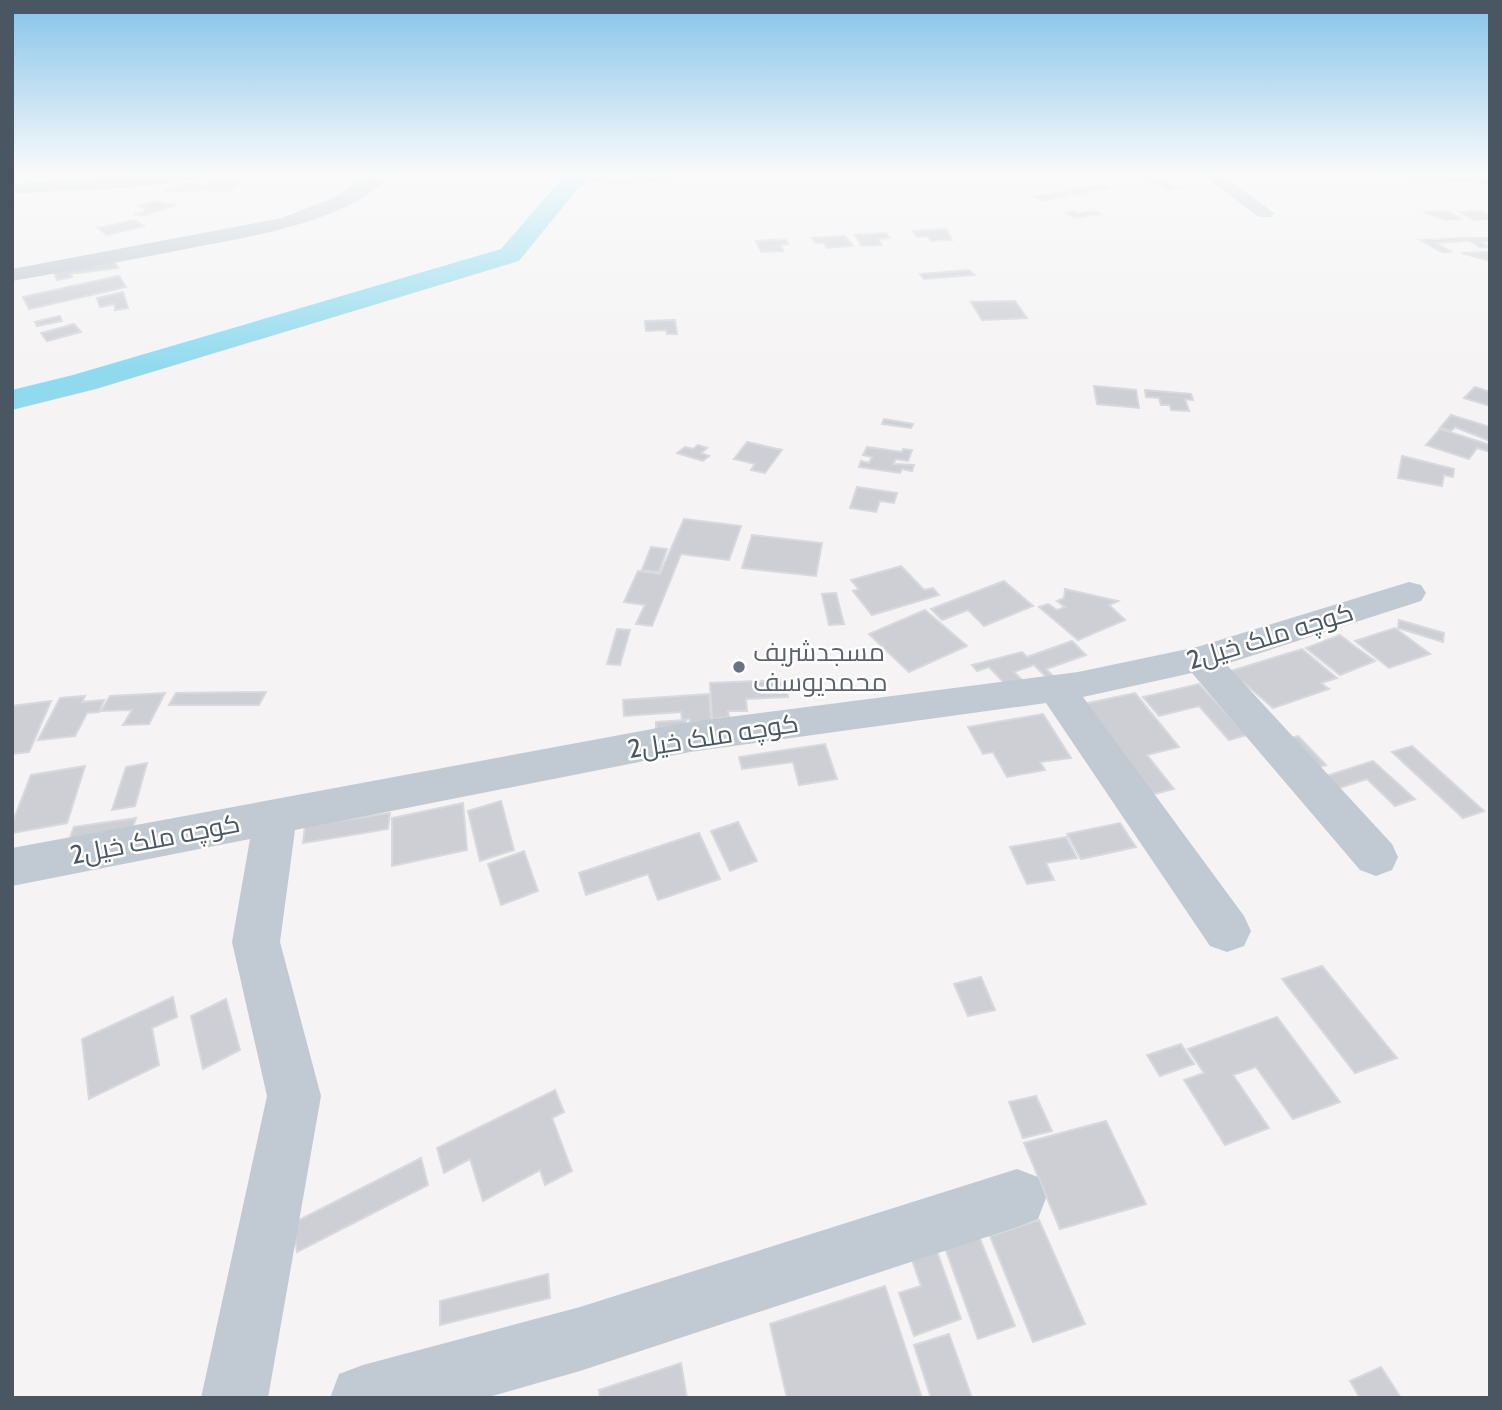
<svg xmlns="http://www.w3.org/2000/svg" width="1502" height="1410" font-family="Cabin,Cairo,sans-serif">
<style>
.lines{fill:none;stroke-linecap:round;stroke-linejoin:round}
.river{fill:#90daee;fill-rule:evenodd}
.building{fill:#cdcfd5;stroke:#d7d9de;stroke-width:2}
.minor{fill:#c1cad2;fill-rule:evenodd}
.worship-dot{fill:#6b7280;stroke:#fff;stroke-width:2.5}
.labels{text-anchor:middle;stroke-width:5;stroke-linejoin:round;paint-order:stroke}
.street-label{font-size:26px;fill:#4a5661;stroke:#fff}
.worship-label{font-size:26px;fill:#5b616d;stroke:#fff;text-anchor:start}
</style>
<rect width="100%" height="100%" fill="#f5f3f3"/>
<g class="lines">
<path class="river" d="M 574,172 L 603,172 L 600,177 L 580,186 L 519,261 L 96,389 L 12,410 L 12,390 L 73,375 L 501,249 L 564,176 Z"/>
</g>
<g class="building">
<path d="M 1132,172 L 1141,172 L 1172,187 L 1187,188 L 1169,190 Z"/>
<path d="M 183,183 L 208,184 L 196,192 L 164,191 Z"/>
<path d="M 210,183 L 240,183 L 229,192 L 200,190 Z"/>
<path d="M 1101,185 L 1110,189 L 1082,192 L 1086,194 L 1077,195 L 1068,191 Z"/>
<path d="M 1063,192 L 1069,195 L 1042,201 L 1034,197 Z"/>
<path d="M 153,201 L 177,205 L 141,216 L 134,214 L 144,212 L 146,208 L 138,206 Z"/>
<path d="M 1074,211 L 1079,214 L 1094,211 L 1100,214 L 1076,218 L 1066,213 Z"/>
<path d="M 1447,211 L 1461,219 L 1444,220 L 1423,212 Z"/>
<path d="M 1481,211 L 1490,216 L 1490,219 L 1474,220 L 1460,212 Z"/>
<path d="M 134,220 L 144,226 L 107,235 L 98,228 Z"/>
<path d="M 946,229 L 952,240 L 931,241 L 927,236 L 917,237 L 913,231 Z"/>
<path d="M 886,233 L 889,238 L 878,239 L 882,245 L 862,246 L 855,235 Z"/>
<path d="M 845,236 L 853,246 L 827,248 L 824,243 L 815,243 L 812,238 Z"/>
<path d="M 1461,238 L 1467,241 L 1435,243 L 1452,252 L 1442,252 L 1420,240 Z"/>
<path d="M 1465,238 L 1490,238 L 1490,241 L 1481,242 L 1489,247 L 1479,247 Z"/>
<path d="M 786,239 L 788,244 L 781,245 L 783,251 L 761,252 L 756,241 Z"/>
<path d="M 1489,252 L 1490,261 L 1462,253 Z"/>
<path d="M 113,259 L 118,268 L 70,274 L 72,277 L 57,280 L 53,270 Z"/>
<path d="M 969,270 L 975,275 L 924,279 L 920,274 Z"/>
<path d="M 119,276 L 126,287 L 29,309 L 23,297 Z"/>
<path d="M 123,292 L 128,308 L 115,310 L 115,304 L 100,307 L 97,298 Z"/>
<path d="M 1015,301 L 1027,318 L 982,320 L 971,302 Z"/>
<path d="M 60,316 L 62,321 L 37,326 L 35,322 Z"/>
<path d="M 675,320 L 677,334 L 667,334 L 666,330 L 646,331 L 645,321 Z"/>
<path d="M 74,324 L 81,332 L 47,341 L 41,333 Z"/>
<path d="M 1094,386 L 1136,390 L 1139,408 L 1097,404 Z"/>
<path d="M 1475,387 L 1490,392 L 1490,406 L 1464,398 Z"/>
<path d="M 1145,390 L 1191,394 L 1193,400 L 1185,399 L 1189,411 L 1171,410 L 1170,405 L 1161,405 L 1159,398 L 1146,397 Z"/>
<path d="M 1451,415 L 1490,427 L 1490,441 L 1455,427 L 1451,431 L 1440,428 Z"/>
<path d="M 884,419 L 913,424 L 911,428 L 882,424 Z"/>
<path d="M 1440,429 L 1490,445 L 1490,452 L 1477,448 L 1469,459 L 1426,445 Z"/>
<path d="M 747,442 L 782,450 L 765,473 L 751,470 L 755,464 L 734,459 Z"/>
<path d="M 698,445 L 707,448 L 701,453 L 709,456 L 703,461 L 677,453 L 685,447 L 693,449 Z"/>
<path d="M 867,447 L 902,452 L 903,449 L 912,450 L 908,461 L 896,459 L 893,464 L 914,465 L 912,471 L 902,469 L 900,473 L 859,467 L 861,461 L 869,463 L 872,457 L 863,455 Z"/>
<path d="M 1402,456 L 1454,469 L 1453,477 L 1444,475 L 1442,486 L 1398,478 Z"/>
<path d="M 857,487 L 897,493 L 894,503 L 880,501 L 876,512 L 850,508 Z"/>
<path d="M 684,519 L 741,526 L 729,560 L 681,554 L 652,626 L 636,624 L 645,605 L 624,602 L 638,571 L 660,574 Z"/>
<path d="M 752,535 L 822,543 L 816,576 L 742,568 Z"/>
<path d="M 651,547 L 667,549 L 659,572 L 642,570 Z"/>
<path d="M 901,566 L 924,590 L 933,588 L 939,595 L 872,615 L 853,591 L 859,589 L 851,580 Z"/>
<path d="M 1004,581 L 1033,606 L 984,626 L 968,610 L 942,620 L 931,609 Z"/>
<path d="M 1065,589 L 1118,601 L 1109,605 L 1125,620 L 1078,640 L 1039,607 L 1048,604 L 1057,610 L 1065,607 L 1057,601 L 1064,598 Z"/>
<path d="M 836,593 L 844,624 L 829,625 L 822,594 Z"/>
<path d="M 925,610 L 967,646 L 909,672 L 869,634 Z"/>
<path d="M 1399,620 L 1444,633 L 1443,642 L 1398,628 Z"/>
<path d="M 1395,628 L 1430,654 L 1389,668 L 1355,641 Z"/>
<path d="M 617,629 L 630,630 L 620,665 L 607,664 Z"/>
<path d="M 1340,635 L 1353,645 L 1375,661 L 1340,675 L 1306,648 Z"/>
<path d="M 1072,641 L 1086,655 L 1046,669 L 1056,679 L 1050,681 L 1034,665 L 1014,672 L 1029,687 L 1013,692 L 989,667 L 977,671 L 972,665 L 1022,652 L 1027,657 Z"/>
<path d="M 1302,649 L 1337,678 L 1321,683 L 1329,689 L 1273,708 L 1243,682 L 1233,685 L 1221,674 Z"/>
<path d="M 786,680 L 788,697 L 746,699 L 747,711 L 728,711 L 729,717 L 712,719 L 710,683 Z"/>
<path d="M 1199,684 L 1247,735 L 1229,740 L 1199,706 L 1159,716 L 1143,697 Z"/>
<path d="M 266,692 L 259,705 L 169,705 L 176,693 Z"/>
<path d="M 165,693 L 149,724 L 123,725 L 132,710 L 101,711 L 110,696 Z"/>
<path d="M 1135,693 L 1179,747 L 1147,755 L 1174,789 L 1146,796 L 1079,705 Z"/>
<path d="M 709,694 L 712,733 L 691,734 L 690,719 L 682,720 L 681,712 L 624,716 L 623,700 Z"/>
<path d="M 85,696 L 82,702 L 104,700 L 99,712 L 87,713 L 75,736 L 38,740 L 60,698 Z"/>
<path d="M 51,701 L 29,752 L 12,754 L 12,706 Z"/>
<path d="M 1043,714 L 1071,758 L 1040,762 L 1045,770 L 1007,777 L 993,752 L 983,754 L 968,727 Z"/>
<path d="M 686,720 L 686,733 L 656,735 L 656,722 Z"/>
<path d="M 1298,736 L 1326,765 L 1309,770 L 1281,740 Z"/>
<path d="M 825,744 L 837,779 L 799,785 L 793,762 L 742,769 L 739,757 Z"/>
<path d="M 1412,746 L 1484,811 L 1463,818 L 1392,752 Z"/>
<path d="M 1373,761 L 1415,799 L 1395,806 L 1367,779 L 1330,791 L 1317,779 Z"/>
<path d="M 147,763 L 135,806 L 112,810 L 126,767 Z"/>
<path d="M 85,766 L 67,823 L 12,833 L 12,824 L 31,775 Z"/>
<path d="M 501,801 L 514,850 L 480,861 L 468,811 Z"/>
<path d="M 463,803 L 467,850 L 392,866 L 392,818 Z"/>
<path d="M 390,813 L 388,829 L 303,843 L 305,826 Z"/>
<path d="M 136,818 L 129,838 L 66,848 L 74,827 Z"/>
<path d="M 738,822 L 757,861 L 730,871 L 711,831 Z"/>
<path d="M 1120,823 L 1136,847 L 1081,859 L 1067,834 Z"/>
<path d="M 699,833 L 720,879 L 658,900 L 648,874 L 586,895 L 579,873 Z"/>
<path d="M 1066,837 L 1077,858 L 1046,863 L 1054,880 L 1027,884 L 1010,847 Z"/>
<path d="M 524,851 L 538,891 L 501,905 L 488,864 Z"/>
<path d="M 1322,966 L 1397,1058 L 1355,1073 L 1282,979 Z"/>
<path d="M 981,977 L 995,1010 L 968,1016 L 954,984 Z"/>
<path d="M 173,997 L 177,1017 L 152,1028 L 159,1065 L 89,1099 L 82,1039 Z"/>
<path d="M 226,999 L 240,1050 L 203,1069 L 191,1016 Z"/>
<path d="M 1277,1017 L 1340,1102 L 1293,1119 L 1256,1067 L 1233,1075 L 1269,1128 L 1225,1145 L 1184,1080 L 1204,1073 L 1188,1049 Z"/>
<path d="M 1181,1044 L 1194,1064 L 1160,1076 L 1147,1055 Z"/>
<path d="M 555,1090 L 564,1112 L 552,1118 L 572,1171 L 545,1185 L 540,1170 L 483,1201 L 470,1159 L 444,1173 L 437,1148 Z"/>
<path d="M 1036,1096 L 1052,1131 L 1023,1138 L 1009,1102 Z"/>
<path d="M 1106,1121 L 1146,1204 L 1060,1229 L 1024,1143 Z"/>
<path d="M 421,1158 L 428,1185 L 297,1252 L 293,1223 Z"/>
<path d="M 1039,1220 L 1085,1324 L 1033,1342 L 990,1236 Z"/>
<path d="M 978,1234 L 1015,1326 L 978,1339 L 944,1245 Z"/>
<path d="M 935,1246 L 961,1319 L 914,1336 L 899,1293 L 921,1286 L 910,1254 Z"/>
<path d="M 548,1274 L 550,1298 L 440,1325 L 440,1301 Z"/>
<path d="M 885,1286 L 922,1398 L 787,1398 L 770,1324 Z"/>
<path d="M 949,1334 L 972,1398 L 931,1398 L 914,1345 Z"/>
<path d="M 681,1363 L 687,1398 L 600,1398 L 599,1390 Z"/>
<path d="M 1381,1367 L 1401,1398 L 1360,1398 L 1350,1381 Z"/>
</g>
<g class="lines">
<g class="minor">
<path d="M 173,172 L 207,172 C 190,190 46,190 12,194 L 12,184 Z"/>
<path d="M 374,172 L 393,172 C 353,223 241,238 181,250 C 125,261 68,271 12,281 L 12,269 L 282,218 L 333,198 Z"/>
<path d="M 596,172 L 623,175 L 681,172 C 667,186 610,185 590,181 L 588,177 Z"/>
<path d="M 1199,172 L 1218,172 L 1274,213 L 1271,217 L 1259,217 Z"/>
<path d="M 1370,172 L 1490,174 L 1490,184 L 1378,177 Z"/>
<path d="M 1409,582 L 1421,585 L 1426,593 L 1421,601 L 1226,664 L 1392,844 L 1398,857 L 1392,870 L 1376,876 L 1360,870 L 1192,673 L 1083,697 L 1244,916 L 1251,931 L 1244,946 L 1227,952 L 1210,946 L 1046,703 L 690,752 L 295,830 L 280,942 L 321,1096 L 268,1398 L 201,1398 L 267,1096 L 232,942 L 250,839 L 12,886 L 12,848 L 690,722 L 1078,672 L 1197,647 Z"/>
<path d="M 1017,1169 L 1038,1177 L 1046,1198 L 1038,1219 L 1017,1227 L 580,1371 L 485,1398 L 330,1398 L 339,1374 L 363,1365 L 580,1307 Z"/>
</g>
</g>
<linearGradient id="sky" x2="0" y2="1"><stop stop-color="#85c3ea"/><stop offset="0.47" stop-color="#fafafa"/><stop offset="1" stop-color="#fafafa" stop-opacity="0"/></linearGradient>
<rect width="1502" height="369" fill="url(#sky)"/>
<circle class="worship-dot" cx="739" cy="667" r="7"/>
<g class="labels">
<g class="street-label">
<text transform="translate(1270 636) rotate(-17)" y="9">کوچه ملک خیل2</text>
<text transform="translate(713 736) rotate(-9)" y="9">کوچه ملک خیل2</text>
<text transform="translate(155 839) rotate(-11)" y="9">کوچه ملک خیل2</text>
</g>
<g class="worship-label">
<text x="753" y="661">مسجدشریف<tspan x="753" dy="30">محمدیوسف</tspan></text>
</g>
</g>
<rect width="1502" height="1410" fill="none" stroke="#4a5661" stroke-width="28"/>
</svg>
